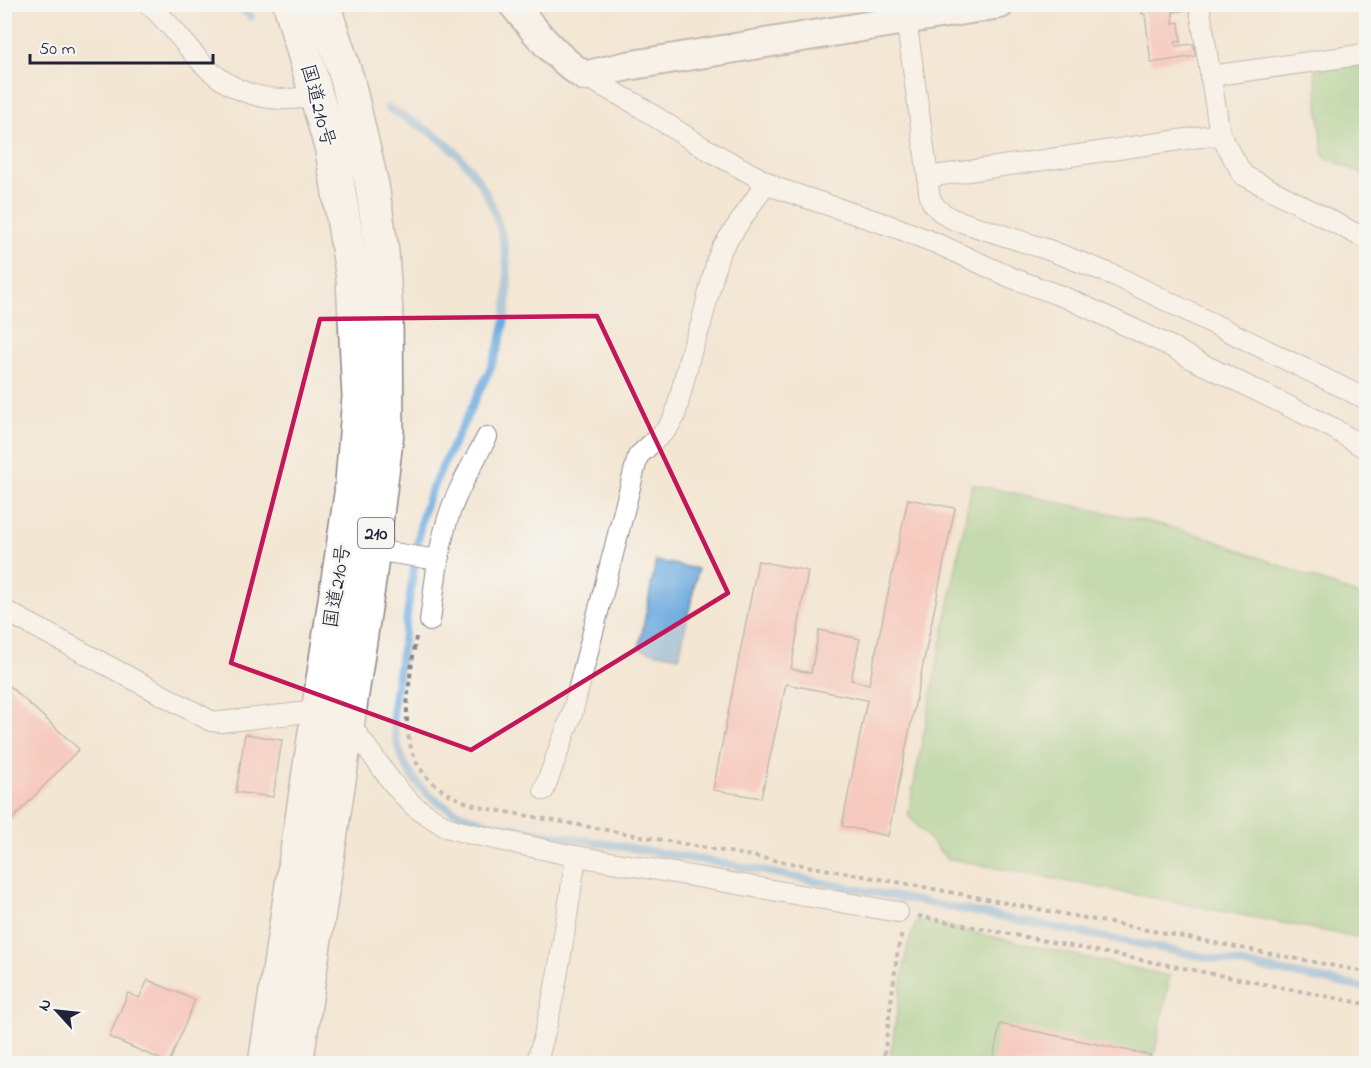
<svg xmlns="http://www.w3.org/2000/svg" width="1371" height="1068" font-family="'Indie Flower','Klee One',sans-serif">
<style>
.green{fill:#8fcc81;stroke:#58775e;stroke-width:1.5}
.water{fill:#6daadf;stroke:#48668d;stroke-width:1.5}
.lines{fill:none;stroke-linecap:round;stroke-linejoin:round}
.stream{stroke:#6daadf;stroke-width:8}
.building{fill:#fda8a6}
.street-casing{stroke:#8a8487;stroke-width:22}
.secondary-casing{stroke:#8a8487;stroke-width:32}
.highway-casing{stroke:#8a8487;stroke-width:36}
.path{stroke:#8a8487;stroke-width:4;stroke-dasharray:4.5 4.5;stroke-linecap:butt}
.street{stroke:#fff;stroke-width:20}
.secondary{stroke:#fff;stroke-width:28}
.highway{stroke:#fff;stroke-width:33}
.marked{fill:none;stroke:#c2185b;stroke-width:4.5;stroke-linejoin:round}
.labels{text-anchor:middle;stroke-width:5;stroke-linejoin:round;paint-order:stroke}
.shield{fill:#f6f6f2;stroke:#626272;stroke-width:1.5}
.shield-label{font-size:18px;font-weight:bold;fill:#22223b}
.street-label{font-size:20px;fill:#22223b;stroke:#f6f6f2}
</style>
<rect width="100%" height="100%" fill="#f6f6f2"/>
<filter id="ink" filterUnits="userSpaceOnUse"><feTurbulence type="fractalNoise" baseFrequency=".0167" numOctaves="2"/><feDisplacementMap in="SourceGraphic" scale="12" xChannelSelector="R" yChannelSelector="G"/><feConvolveMatrix kernelMatrix="1 2 1 2 8 2 1 2 1" color-interpolation-filters="sRGB"/></filter>
<filter id="wash" filterUnits="userSpaceOnUse"><feTurbulence type="fractalNoise" baseFrequency=".008" numOctaves="4" result="noise"/><feDisplacementMap in="SourceGraphic" scale="24" xChannelSelector="R" yChannelSelector="G"/><feGaussianBlur stdDeviation="1.35" result="paint"/><feColorMatrix in="noise" values="0 0 0 0 0 0 0 0 0 0 0 0 0 0 0 0 0 1.4 0 .05"/><feComposite in="paint" operator="in"/></filter>
<g filter="url(#wash)">
<rect width="100%" height="100%" fill="#f3e6d3"/>
<g class="green">
<path d="M 1366,62 L 1366,186 L 1364,175 L 1323,156 L 1315,70 Z"/>
<path d="M 972,484 L 1155,523 L 1202,536 L 1366,598 L 1366,939 L 946,858 L 908,815 Z"/>
<path d="M 917,920 L 1170,976 L 1153,1063 L 889,1064 L 907,948 Z"/>
</g>
<path class="water" d="M 656,561 L 698,569 L 679,657 L 639,649 Z"/>
<g class="lines">
<g class="stream">
<path d="M 240,4 L 245,12 L 251,17"/>
<path d="M 388,108 C 414,122 442,136 462,159 C 513,216 520,301 490,369 C 476,399 461,429 446,459 C 436,480 426,499 421,522 L 393,708 C 394,777 431,810 495,825 L 732,865 L 1366,988"/>
</g>
</g>
<g id="blocks">
<g class="building">
<path d="M 1141,4 L 1187,4 L 1188,10 L 1173,12 L 1173,23 L 1179,22 L 1181,42 L 1175,42 L 1176,46 L 1194,44 L 1195,56 L 1151,63 L 1145,14 L 1142,14 Z"/>
<path d="M 908,499 L 955,508 L 888,836 L 842,826 L 867,700 L 786,684 L 761,798 L 713,790 L 758,561 L 808,571 L 791,669 L 811,673 L 819,630 L 860,639 L 851,680 L 869,684 Z"/>
<path d="M 4,681 L 79,749 L 4,828 Z"/>
<path d="M 245,734 L 282,740 L 273,797 L 236,792 Z"/>
<path d="M 148,980 L 195,1000 L 169,1063 L 109,1037 L 128,993 L 139,998 Z"/>
<path d="M 1000,1024 L 1150,1055 L 1148,1064 L 992,1064 Z"/>
</g>
</g>
</g>
<g filter="url(#ink)">
<use href="#blocks" fill-opacity="0" stroke="#8a8487" stroke-width="1.5"/>
<g class="lines">
<defs>
<g id="street">
<path d="M 148,4 C 170,22 185,46 205,66 C 236,96 275,105 317,95"/>
<path d="M 904,4 L 928,177 C 928,200 931,207 952,219 L 1049,250 L 1116,276 L 1366,399"/>
<path d="M 1199,4 L 1220,134 L 1243,175 L 1366,239"/>
<path d="M 584,76 L 634,103 L 701,146 L 777,188 L 897,228 L 938,244 L 1010,277 L 1069,299 L 1170,346 L 1194,360 L 1333,428 L 1366,449"/>
<path d="M 1210,76 L 1366,54"/>
<path d="M 928,177 L 1220,134"/>
<path d="M 374,550 L 438,560"/>
<path d="M 4,610 L 211,721 L 221,722 L 317,711"/>
<path d="M 430,621 C 435,584 438,547 450,512 C 459,486 474,462 487,437"/>
<path d="M 347,720 L 391,781 L 402,794 L 415,807 L 446,827 L 463,832 L 565,854 L 898,912"/>
<path d="M 544,790 L 572,714 L 638,456 L 667,429 L 675,416 L 691,352 L 701,324 L 717,260 L 722,248 L 766,183"/>
<path d="M 536,1064 C 557,997 565,926 576,857"/>
</g>
<path id="secondary" d="M 513,4 C 537,34 553,54 584,76 L 627,66 L 1000,4"/>
<g id="highway">
<path d="M 265,1064 L 351,494 L 359,397 L 353,278 L 332,150 L 290,4"/>
<path d="M 296,1064 L 369,581 L 387,432 L 386,314 L 382,252 L 372,185 L 348,82 L 323,4"/>
</g>
</defs>
<use href="#street" class="street-casing"/>
<use href="#secondary" class="secondary-casing"/>
<use href="#highway" class="highway-casing"/>
<g class="path">
<path d="M 416,637 C 404,715 388,782 484,808 L 913,885 L 1366,972"/>
<path d="M 918,916 L 1366,1004"/>
<path d="M 883,1064 L 898,948 L 902,934"/>
</g>
<use href="#street" class="street"/>
<use href="#secondary" class="secondary"/>
<use href="#highway" class="highway"/>
</g>
</g>
<path d="M0 0H1371V1068H0ZM 597,316 L 728,593 L 471,750 L 231,663 L 320,319 Z" fill="#f3e6d3" fill-opacity=".55" fill-rule="evenodd"/>
<path class="marked" d="M 597,316 L 728,593 L 471,750 L 231,663 L 320,319 Z"/>
<g class="labels">
<rect class="shield" x="358" y="518" width="36" height="30" rx="4.5"/>
<g class="shield-label">
<text x="376" y="539">210</text>
</g>
<g class="street-label">
<text transform="translate(319 105) rotate(75)" y="7">国道210号</text>
<text transform="translate(336 586) rotate(-81)" y="7">国道210号</text>
</g>
</g>
<rect width="1371" height="1068" fill="none" stroke="#f6f6f2" stroke-width="24"/>
<g transform="translate(57 1011) rotate(297)" stroke="#f6f6f2" stroke-width="4.5" paint-order="stroke">
<path d="M0-4.5L10 22L0 15L-10 22Z" fill="#22223b"/>
<text y="-9" font-size="16" font-weight="bold" text-anchor="middle" fill="#22223b">N</text>
</g>
<path d="M30 54v9h183v-9" fill="none" stroke="#22223b" stroke-width="3"/>
<text x="39" y="54" font-size="18" fill="#22223b" stroke="#f6f6f2" stroke-width="4.5" paint-order="stroke">50 m</text>
</svg>
